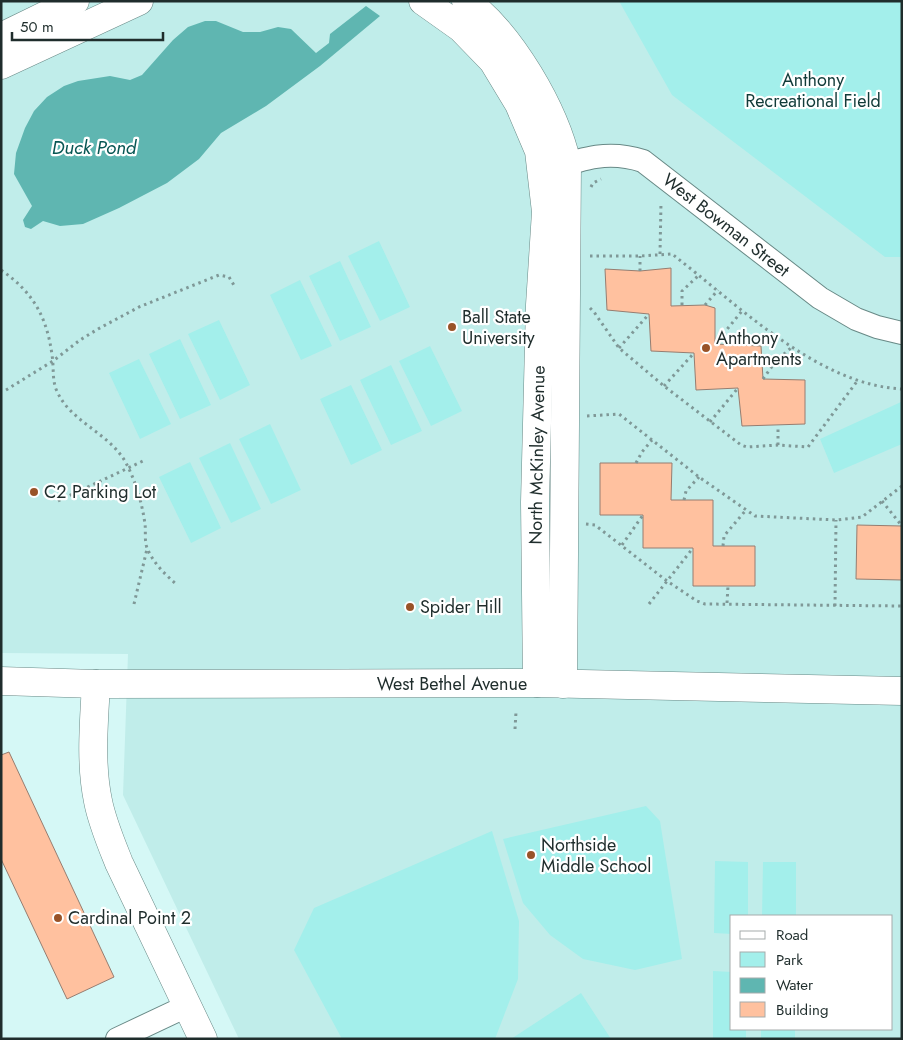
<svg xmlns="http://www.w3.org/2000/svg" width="903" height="1040" font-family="Jost,sans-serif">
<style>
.built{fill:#c0edea;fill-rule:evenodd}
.green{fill:#a3efeb}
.water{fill:#5fb6b1}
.building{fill:#ffc19f;stroke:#967d70}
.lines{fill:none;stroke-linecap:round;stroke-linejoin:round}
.minor-casing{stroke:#688986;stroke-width:24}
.tertiary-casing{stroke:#688986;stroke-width:29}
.secondary-casing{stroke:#688986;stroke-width:29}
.path{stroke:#7f9897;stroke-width:3;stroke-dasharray:2.5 4;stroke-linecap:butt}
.minor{stroke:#fff;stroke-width:22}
.tertiary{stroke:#fff;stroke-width:28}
.secondary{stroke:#fff;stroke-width:28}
.poi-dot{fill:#995328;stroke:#fff;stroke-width:2}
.labels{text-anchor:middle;stroke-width:4.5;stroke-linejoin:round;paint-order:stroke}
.park-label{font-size:18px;fill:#113b39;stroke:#fff}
.street-label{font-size:18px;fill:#1f2d2c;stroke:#fff}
.poi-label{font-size:18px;fill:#1f2d2c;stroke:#fff;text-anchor:start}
.water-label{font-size:19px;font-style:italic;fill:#085754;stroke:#fff}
</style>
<rect width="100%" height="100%" fill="#d5f8f6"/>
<path class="built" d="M 1,1 L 902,1 L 902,1039 L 239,1039 L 123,795 L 128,654 L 1,653 ZM 732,916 L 892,916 L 892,1029 L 732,1029 Z"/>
<g class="green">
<path d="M 619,1 L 902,1 L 902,257 L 885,257 L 672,95 Z"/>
<path d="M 379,241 L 410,307 L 380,321 L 348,256 Z"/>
<path d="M 340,261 L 371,327 L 340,341 L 309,276 Z"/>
<path d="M 300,280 L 332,346 L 301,360 L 270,295 Z"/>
<path d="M 219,320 L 250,385 L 220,400 L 188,334 Z"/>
<path d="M 180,339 L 211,405 L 180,419 L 149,354 Z"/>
<path d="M 430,346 L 462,411 L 431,426 L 399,361 Z"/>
<path d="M 139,359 L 171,424 L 140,439 L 109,373 Z"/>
<path d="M 391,365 L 422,431 L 391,445 L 360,380 Z"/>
<path d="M 351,385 L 382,450 L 351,465 L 320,399 Z"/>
<path d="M 901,402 L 902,444 L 834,473 L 820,439 Z"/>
<path d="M 270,424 L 301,490 L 271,504 L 239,439 Z"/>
<path d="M 230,443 L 261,509 L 231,523 L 199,458 Z"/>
<path d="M 190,462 L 221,528 L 191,543 L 159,477 Z"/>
<path d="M 646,806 L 660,821 L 682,959 L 635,970 L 583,959 L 550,935 L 523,903 L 503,839 Z"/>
<path d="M 492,831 L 519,921 L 518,979 L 495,1039 L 342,1039 L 294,950 L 314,908 Z"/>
<path d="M 715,861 L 748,862 L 748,916 L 732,916 L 732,934 L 714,933 Z"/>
<path d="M 763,862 L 796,862 L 796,916 L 762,916 Z"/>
<path d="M 713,971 L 732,972 L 732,1029 L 746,1029 L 746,1039 L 713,1039 Z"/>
<path d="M 581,993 L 611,1039 L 511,1039 Z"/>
<rect x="761" y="1029" width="34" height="10"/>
</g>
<path class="water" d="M 366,6 L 380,16 L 320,66 L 266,106 L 221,133 L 199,159 L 167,183 L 119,208 L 83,224 L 60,226 L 43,221 L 31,229 L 25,227 L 23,220 L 32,206 L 14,174 L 16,153 L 25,128 L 34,111 L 47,97 L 64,86 L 78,81 L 110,76 L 130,80 L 142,75 L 173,40 L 188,27 L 205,21 L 216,21 L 243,32 L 260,32 L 278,27 L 291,29 L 316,53 L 329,43 L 330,34 Z"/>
<g class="building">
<path d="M 671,268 L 671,306 L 705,305 L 715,308 L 715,344 L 761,346 L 763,379 L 805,380 L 805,424 L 742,426 L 738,388 L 696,390 L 694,353 L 651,351 L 649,314 L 607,310 L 605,269 L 640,271 Z"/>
<path d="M 600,463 L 672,463 L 671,500 L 713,500 L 713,546 L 755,546 L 755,586 L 693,586 L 693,548 L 643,548 L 643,515 L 600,515 Z"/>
<path d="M 857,525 L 902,526 L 902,580 L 856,579 Z"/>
<path d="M 9,752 L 114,977 L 67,999 L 1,859 L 1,755 Z"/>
</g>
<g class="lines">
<defs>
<g id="minor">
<path d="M 552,169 C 584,158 609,150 643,161 L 820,298 L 856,319 L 877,327 L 902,333"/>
<path d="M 117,1039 L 187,1006"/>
</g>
<path id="tertiary" d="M 96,684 C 94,722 90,763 98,801 C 102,822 111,843 119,863 L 203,1039"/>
<g id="secondary">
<path d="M 423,1 L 461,28 L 493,61 L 519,104 L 539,151 L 546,212 L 540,305 L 535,502 L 537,683"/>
<path d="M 466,1 C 511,34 555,110 567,164 L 563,684"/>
<path d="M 1,37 L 75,1"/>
<path d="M 1,65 L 139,1"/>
<path d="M 1,681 L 96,684 L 537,683 L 902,691"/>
</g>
</defs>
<use href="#minor" class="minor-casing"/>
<use href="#tertiary" class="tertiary-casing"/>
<use href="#secondary" class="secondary-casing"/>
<g class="path">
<path d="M 591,187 L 593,183 L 601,179"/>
<path d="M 660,254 L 661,202"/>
<path d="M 590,256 L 640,256 L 672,254 C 736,303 817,385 902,389"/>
<path d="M 1,270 C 33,292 47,317 52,355 C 54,367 52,378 56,389 C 69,422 109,432 126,463 C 136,482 142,503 145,524 C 146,532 144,543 148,550 C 154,564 166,575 177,585"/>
<path d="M 640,271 L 640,256"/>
<path d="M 682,305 L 682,291 L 699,275"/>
<path d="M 705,305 L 718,290"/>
<path d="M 590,308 L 594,312 L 619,348 L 664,386 L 741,445 L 747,447 L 778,445 L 808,447 L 858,380"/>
<path d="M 715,344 L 742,311"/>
<path d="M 619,348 L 649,314"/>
<path d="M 763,379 L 776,361 L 792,347"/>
<path d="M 664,386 L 694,353"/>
<path d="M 6,390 L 53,361 L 80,340 L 98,329 L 139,307 L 219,275 L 229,277 L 235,287"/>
<path d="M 587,416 L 619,414 L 699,477 L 755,516 L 836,520 L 862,517 L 902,486"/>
<path d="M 710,422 L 738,388"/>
<path d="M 778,445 L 778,426"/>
<path d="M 636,463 L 642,452 L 652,440"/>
<path d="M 684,500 L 686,491 L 699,477"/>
<path d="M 58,501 L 143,461"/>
<path d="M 882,501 L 902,526"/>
<path d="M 586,524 L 595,525 L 667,581 L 697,601 L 705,604 L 902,606"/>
<path d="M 622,545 L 643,515"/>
<path d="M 723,546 L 724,536 L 746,510"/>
<path d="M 727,603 L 728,586"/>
<path d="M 134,604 L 147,549"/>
<path d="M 649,604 L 693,548"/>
<path d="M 835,606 L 836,520"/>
<path d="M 515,729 L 516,712"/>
</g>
<use href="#minor" class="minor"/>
<use href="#tertiary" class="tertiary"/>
<use href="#secondary" class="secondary"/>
</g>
<g class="poi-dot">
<circle cx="452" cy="327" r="5"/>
<circle cx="706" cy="348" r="5"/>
<circle cx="34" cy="492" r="5"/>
<circle cx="410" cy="607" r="5"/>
<circle cx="531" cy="855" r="5"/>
<circle cx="58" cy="918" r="5"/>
</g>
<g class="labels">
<g class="park-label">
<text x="813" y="86">Anthony<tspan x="813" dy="21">Recreational Field</tspan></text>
</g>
<g class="street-label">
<text transform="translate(726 225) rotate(38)" y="6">West Bowman Street</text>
<text transform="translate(537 455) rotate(-89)" y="6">North McKinley Avenue</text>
<text x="452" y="690">West Bethel Avenue</text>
</g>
<g class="poi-label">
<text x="462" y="323">Ball State<tspan x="462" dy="21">University</tspan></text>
<text x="716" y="344">Anthony<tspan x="716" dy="21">Apartments</tspan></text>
<text x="44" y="498">C2 Parking Lot</text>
<text x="420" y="613">Spider Hill</text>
<text x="541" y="851">Northside<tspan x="541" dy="21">Middle School</tspan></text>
<text x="68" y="924">Cardinal Point 2</text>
</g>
<g class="water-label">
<text x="94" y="154">Duck Pond</text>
</g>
</g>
<rect width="903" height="1040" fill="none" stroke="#1f2d2c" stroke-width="5"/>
<rect x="730" y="915" width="162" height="115" fill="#ffffff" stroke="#a5abab"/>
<rect x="740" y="931" width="25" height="8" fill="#ffffff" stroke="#a5abab"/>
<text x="776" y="940" font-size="15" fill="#1f2d2c">Road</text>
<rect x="740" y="952" width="25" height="15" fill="#a3efeb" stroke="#a5abab"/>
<text x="776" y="965" font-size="15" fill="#1f2d2c">Park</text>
<rect x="740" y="978" width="25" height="15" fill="#5fb6b1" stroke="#a5abab"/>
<text x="776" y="990" font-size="15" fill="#1f2d2c">Water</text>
<rect x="740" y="1002" width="25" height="15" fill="#ffc19f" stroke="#a5abab"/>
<text x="776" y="1015" font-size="15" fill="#1f2d2c">Building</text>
<path d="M12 32v8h151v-8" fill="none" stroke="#1f2d2c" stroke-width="2.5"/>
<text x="20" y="32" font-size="15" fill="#1f2d2c" stroke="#ffffff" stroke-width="4" paint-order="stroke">50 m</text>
</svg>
